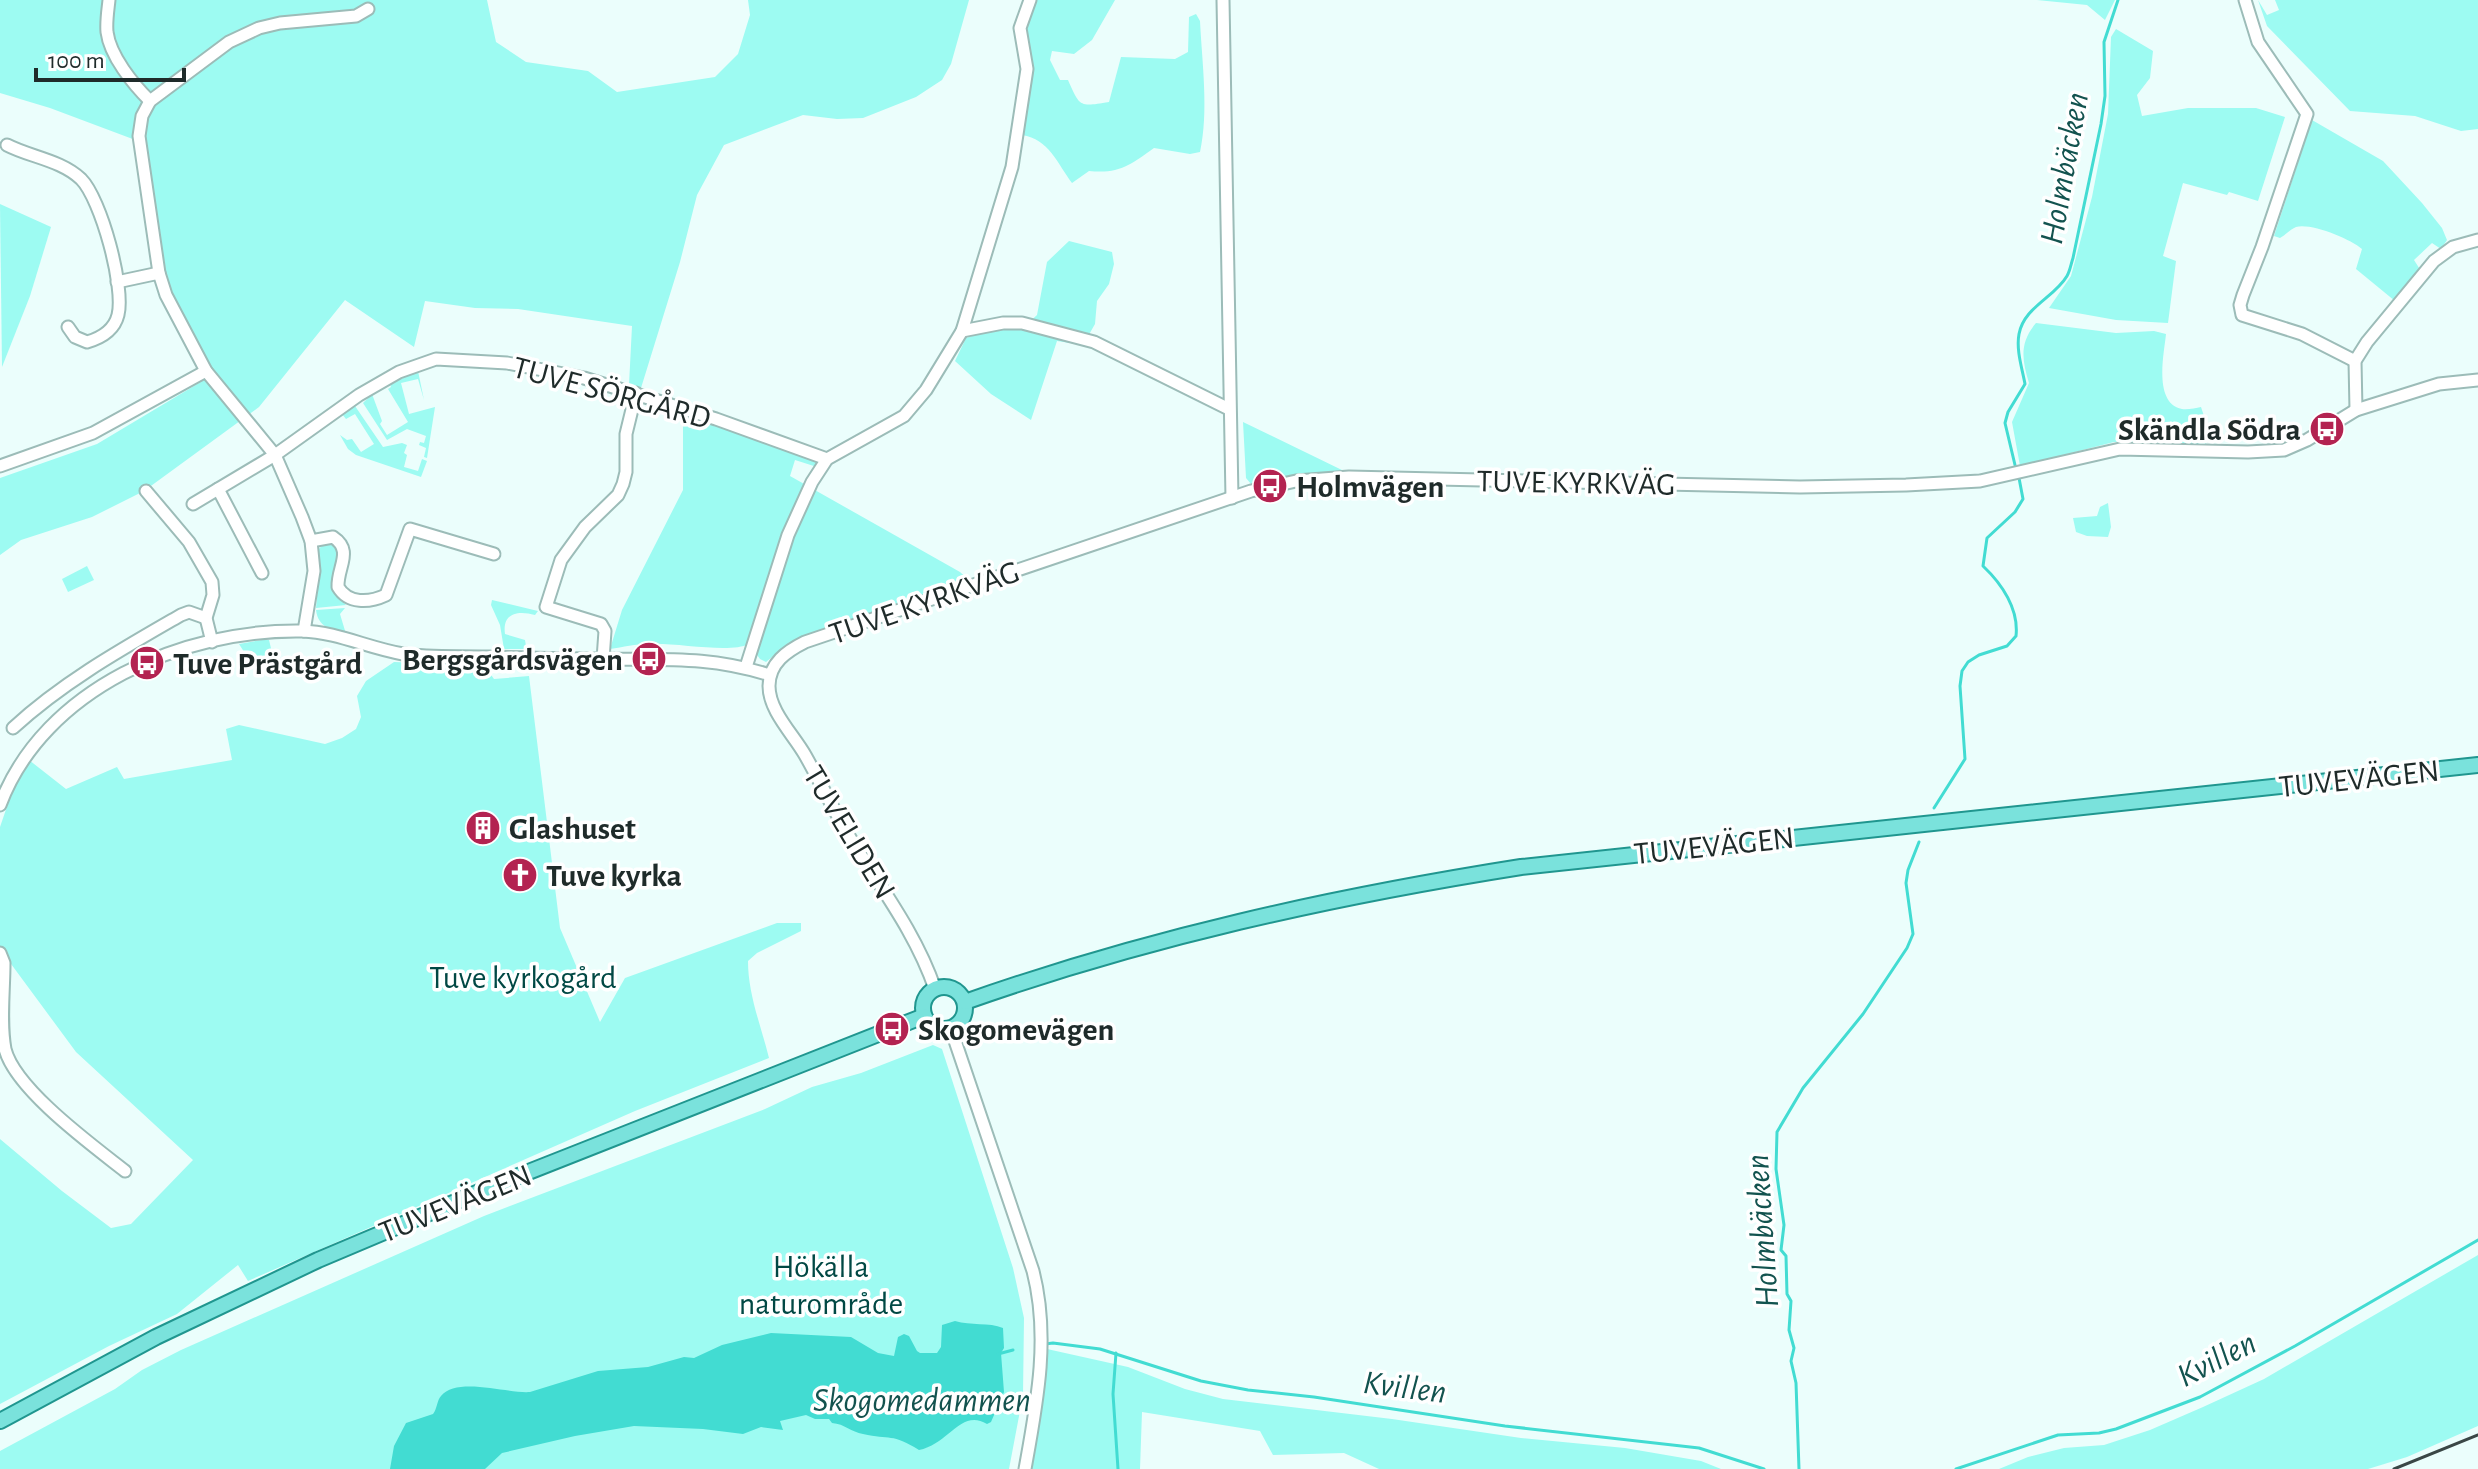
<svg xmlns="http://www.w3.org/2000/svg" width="2478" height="1469" font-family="'Alegreya Sans',sans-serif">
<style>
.green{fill:#9dfbf2}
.water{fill:#42dcd2}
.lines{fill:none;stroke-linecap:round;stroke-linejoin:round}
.stream{stroke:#42dcd2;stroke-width:3}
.minor-casing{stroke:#9cbcb8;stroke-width:15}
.major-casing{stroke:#20968f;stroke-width:18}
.minor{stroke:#fff;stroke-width:11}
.major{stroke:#7ae2dc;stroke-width:14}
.rail{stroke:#3a4746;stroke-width:3}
.labels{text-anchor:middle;stroke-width:7;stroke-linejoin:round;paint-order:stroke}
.street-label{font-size:32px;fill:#1f2b2a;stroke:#fff}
.poi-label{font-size:32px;font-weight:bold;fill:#1f2b2a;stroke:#fff;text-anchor:start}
.park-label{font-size:32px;fill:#014844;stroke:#fff}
.water-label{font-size:34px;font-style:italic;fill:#13534f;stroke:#fff}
</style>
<rect width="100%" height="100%" fill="#ebfefc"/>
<g class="green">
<path d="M 0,0 L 487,0 L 496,42 L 526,62 L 588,71 L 617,92 L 715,77 L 738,54 L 750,15 L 748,0 L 969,0 L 951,64 L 942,80 L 916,97 L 863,118 L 837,119 L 803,115 L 724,145 L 697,195 L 680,262 L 641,388 L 629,385 L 632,326 L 518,309 L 475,308 L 425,301 L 414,347 L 345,300 L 259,407 L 144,491 L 92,517 L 21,540 L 0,555 L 0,478 L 97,444 L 214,374 L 186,329 L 166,276 L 146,144 L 50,108 L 0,93 Z"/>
<path d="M 1035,0 L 1115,0 L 1092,40 L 1074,54 L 1052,51 L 1050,60 L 1060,80 L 1068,80 C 1080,107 1079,107 1109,102 L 1121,57 L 1175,59 L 1188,52 L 1189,17 L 1196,14 L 1200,21 C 1202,62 1209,112 1200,152 L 1190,154 L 1154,148 C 1130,165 1120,174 1089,171 L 1072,183 C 1057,163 1049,139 1022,135 L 1032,75 L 1025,33 L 1028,16 Z"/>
<path d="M 2037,0 L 2115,0 L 2105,20 L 2087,5 Z"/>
<path d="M 2258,0 L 2267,15 L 2279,10 L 2275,0 L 2478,0 L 2478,129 L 2461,131 L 2415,116 L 2350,111 L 2267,26 Z"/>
<path d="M 2116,29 L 2153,51 L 2150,78 L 2137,95 L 2142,116 L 2188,108 L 2256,108 L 2285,117 L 2258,201 L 2229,192 L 2227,195 L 2183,183 L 2163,256 L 2176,261 L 2168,323 L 2116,320 L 2049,308 L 2071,276 L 2092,197 L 2108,114 L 2111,37 Z"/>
<path d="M 2312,120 L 2383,161 L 2422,203 L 2442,228 L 2447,240 L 2441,249 L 2432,243 L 2414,260 L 2421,271 L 2395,301 L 2356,269 L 2362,249 C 2350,239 2312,223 2296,227 C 2291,229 2285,235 2280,238 L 2274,236 Z"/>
<path d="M 0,204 L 51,227 L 30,296 L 2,367 Z"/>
<path d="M 1069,241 L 1112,252 L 1114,264 L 1109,284 L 1097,301 L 1095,324 L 1083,345 L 1057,341 L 1031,420 L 991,394 L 955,361 L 966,338 L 995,328 L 1022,329 L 1037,315 L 1047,262 Z"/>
<path d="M 2036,323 L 2116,333 L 2154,331 L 2166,334 C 2164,354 2153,403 2182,409 C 2187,410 2196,408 2201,407 L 2206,422 L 2206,445 L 2114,442 L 2020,466 L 2012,422 L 2029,383 C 2022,360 2019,343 2036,323 Z"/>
<path d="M 418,371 L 424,400 L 418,379 L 401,383 L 409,414 L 435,407 L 427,458 L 424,457 L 426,448 L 419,445 L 420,442 L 424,443 L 426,436 L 407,429 L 387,440 L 363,403 L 372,394 L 382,421 L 380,424 L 387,435 L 408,422 L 388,389 L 391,387 L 390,384 Z"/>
<path d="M 686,403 L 823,452 L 817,467 L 795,460 L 790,476 L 960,572 L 970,581 L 800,637 L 784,647 L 766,662 L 760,659 L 749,644 C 729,654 675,642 648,644 C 636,644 623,647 610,649 L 622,610 L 683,490 L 683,411 Z"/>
<path d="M 355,406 L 383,447 L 402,443 L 407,445 L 404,453 L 407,455 L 404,467 L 418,471 L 422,459 L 427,461 L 421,477 L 356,455 L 348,449 L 340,435 L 347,440 L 352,439 L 361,452 L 374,444 L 355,414 L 346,419 L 342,414 Z"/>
<path d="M 1243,422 L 1344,471 L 1295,476 L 1251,484 L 1246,478 Z"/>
<path d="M 2108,503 L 2111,527 L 2108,537 L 2087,536 L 2076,532 L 2073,518 L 2097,516 L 2100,507 Z"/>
<path d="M 325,542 L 333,542 L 340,550 L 334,587 L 337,596 L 346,605 L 316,608 L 319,573 L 318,550 Z"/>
<path d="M 87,566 L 94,580 L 68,592 L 62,579 Z"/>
<path d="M 492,600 L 538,611 L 535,615 C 518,610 502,613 505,634 L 525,640 L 526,646 L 535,649 L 504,649 L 500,625 L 491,605 Z"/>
<path d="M 345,608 L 340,614 L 346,634 C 331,630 318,627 316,610 Z"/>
<path d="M 261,640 L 269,640 L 277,673 L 273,674 L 268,660 L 265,664 L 253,666 L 239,644 Z"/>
<path d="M 394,662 L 484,665 L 494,679 L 529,676 L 560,928 L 600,1022 L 625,978 L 777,923 L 801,923 L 801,931 L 757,953 L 748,961 C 748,994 761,1026 769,1058 L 635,1111 L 248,1281 L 238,1265 L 177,1314 L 109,1346 L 0,1404 L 0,1139 L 62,1191 L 111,1228 L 131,1224 L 193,1160 L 76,1052 L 0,949 L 0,827 L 13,789 L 29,760 L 66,789 L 117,767 L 124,779 L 232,760 L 226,729 L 239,725 L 325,744 L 342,738 L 356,729 L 361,717 L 357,696 L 366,681 Z"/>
<path d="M 933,1045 L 942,1049 L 1013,1268 L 1024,1318 L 1023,1395 L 1009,1469 L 0,1469 L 0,1451 L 115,1389 L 142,1370 L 181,1350 L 484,1216 L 765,1109 L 812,1087 L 861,1073 Z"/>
<path d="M 2478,1255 L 2478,1426 L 2407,1457 L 2368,1469 L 1999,1469 L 2028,1457 L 2064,1448 L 2104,1445 L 2150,1430 L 2203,1407 L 2264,1379 Z"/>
<path d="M 1047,1349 L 1128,1367 L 1185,1389 L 1223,1399 L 1392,1419 L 1521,1438 L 1625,1448 L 1701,1461 L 1721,1469 L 1379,1469 L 1344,1453 L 1273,1455 L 1260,1431 L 1142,1412 L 1140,1469 L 1031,1469 L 1044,1389 Z"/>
</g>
<path class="water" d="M 955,1321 C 971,1326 989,1322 1003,1328 L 1004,1348 L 1001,1353 L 1004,1392 L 991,1422 L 987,1424 C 961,1408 949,1444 919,1450 C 892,1433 890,1440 863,1434 C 851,1432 845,1424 832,1423 L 829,1419 L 815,1419 L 806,1415 L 780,1421 L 783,1430 L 761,1427 L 743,1434 L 703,1429 L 634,1426 L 575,1436 L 502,1453 L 485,1469 L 390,1469 L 394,1446 L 406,1423 L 433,1414 C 437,1409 437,1400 441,1396 C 457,1376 509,1394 530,1392 L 598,1371 L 648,1367 L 684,1357 L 694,1358 L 722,1345 L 771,1333 L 851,1337 L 878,1353 L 894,1356 L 898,1337 L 904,1334 L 909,1336 L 917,1351 L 920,1353 L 937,1353 L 941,1347 L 942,1325 Z"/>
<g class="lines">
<g class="stream">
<path d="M 2015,465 L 2005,423 L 2008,412 L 2025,384 C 2022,368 2016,350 2019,334 C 2024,307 2054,298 2067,276 C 2070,271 2071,264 2073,258 L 2101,124 L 2105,96 L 2104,42 L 2118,0"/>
<path d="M 1934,808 L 1965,759 L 1960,686 L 1962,671 L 1968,662 L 1979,655 L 2007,646 L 2016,636 C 2019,609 2002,584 1983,566 L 1987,538 L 2015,512 L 2023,499 L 2019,478"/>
<path d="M 1045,1344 L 1053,1343 L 1100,1349 L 1201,1381 L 1248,1390 L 1314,1397 L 1505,1426 L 1699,1448 L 1764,1469"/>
<path d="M 1116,1353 L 1113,1394 L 1118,1469"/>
<path d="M 998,1354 L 1013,1350"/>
<path d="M 1799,1469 L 1796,1383 L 1791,1361 L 1794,1348 L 1789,1330 L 1791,1301 L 1787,1294 L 1786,1256 L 1781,1250 L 1784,1225 L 1776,1169 L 1777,1132 L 1803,1088 L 1863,1014 L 1907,948 L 1913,934 L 1906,883 L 1908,870 L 1919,842"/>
<path d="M 1956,1469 L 2058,1435 L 2099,1433 L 2116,1429 L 2200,1397 L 2295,1346 L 2478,1240"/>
</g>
<defs>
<g id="minor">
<path d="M 109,0 C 108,10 106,21 107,32 C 110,56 133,84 150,101"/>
<path d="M 1223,0 L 1232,498"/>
<path d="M 2245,0 L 2258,42 L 2307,114 L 2262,247 L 2243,295 L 2240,305 L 2242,315 L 2302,334 L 2355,361"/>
<path d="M 7,145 C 30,157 61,160 81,179 C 101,199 125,287 118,315 C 114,331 101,338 87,342 L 75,337 L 68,327"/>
<path d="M 117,282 L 159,273"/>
<path d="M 962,331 L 1003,323 L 1022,323 L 1094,342 L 1229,409"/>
<path d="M 2356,410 L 2355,361 L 2367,342 L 2434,261 L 2453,247 L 2478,240"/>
<path d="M 0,466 L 93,433 L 206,371"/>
<path d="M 218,489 L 262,573"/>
<path d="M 146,491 L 189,542 L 212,582 L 213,595 L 206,618 L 212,642"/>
<path d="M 193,504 L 275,455 L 359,395 L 399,372 L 436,359 L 507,363 L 584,378 L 716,419 L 827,459"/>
<path d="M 311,541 L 333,537 C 354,551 337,567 338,587 C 348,604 369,603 386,595 L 410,529 L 494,554"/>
<path d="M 304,631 L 314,571 L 311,541 L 302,517 L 275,455 L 206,371 L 166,295 L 159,273 L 139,136 L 142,116 L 150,101 L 229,42 L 259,28 L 280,23 L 356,16 L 368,9"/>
<path d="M 603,659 L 605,631 L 601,624 L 546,607 L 561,560 L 585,527 L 618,495 L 623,484 L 626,472 L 626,434 L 636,393"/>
<path d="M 746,667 L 788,535 L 812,482 L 827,459 L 904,416 L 926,390 L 962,331 L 1012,167 L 1027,69 L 1020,28 L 1030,0"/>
<path d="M 13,728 C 63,682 122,649 181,615 L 189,612 L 206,618"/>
<path d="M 0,805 C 44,688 184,629 302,631 C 337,632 368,648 403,654 C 430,658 460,656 487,657 C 526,658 564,659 603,659 C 666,660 709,656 770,675"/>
<path d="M 0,953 L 4,963 C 4,991 0,1022 5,1049 C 15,1089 92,1145 125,1171"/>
<path d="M 935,989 C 917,936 884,892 855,846 C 837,817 822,785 805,755 C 793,734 769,711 769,686 C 769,663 787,651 805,642 L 1251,491 L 1296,481 L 1349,477 L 1800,487 L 1906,485 L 1980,481 L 2120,449 L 2248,452 L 2284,450 L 2307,440 L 2356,410 L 2439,384 L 2478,380"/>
<path d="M 951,1029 L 1033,1271 C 1050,1337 1037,1403 1025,1469"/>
</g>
<g id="major">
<circle cx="944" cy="1008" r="21"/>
<path d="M 965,1002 C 1146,938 1331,897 1521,867 L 2478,765"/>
<path d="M 0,1421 L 156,1337 L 318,1260 L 498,1184 L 924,1016"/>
</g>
</defs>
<use href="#minor" class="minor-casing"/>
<use href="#major" class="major-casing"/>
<use href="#minor" class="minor"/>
<use href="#major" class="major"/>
<path class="rail" d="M 2394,1469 L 2478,1435"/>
</g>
<defs>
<symbol id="bus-disc" viewBox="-11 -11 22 22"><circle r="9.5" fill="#b32351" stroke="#fff"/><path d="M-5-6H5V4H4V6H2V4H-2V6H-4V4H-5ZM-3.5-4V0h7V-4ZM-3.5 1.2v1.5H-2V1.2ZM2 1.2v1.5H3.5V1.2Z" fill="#fff"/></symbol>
<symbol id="building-disc" viewBox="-11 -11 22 22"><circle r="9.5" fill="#b32351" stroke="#fff"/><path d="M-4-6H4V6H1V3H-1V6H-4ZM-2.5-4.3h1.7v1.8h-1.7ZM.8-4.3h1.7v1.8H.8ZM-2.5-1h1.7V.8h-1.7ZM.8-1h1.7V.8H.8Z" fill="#fff"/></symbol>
<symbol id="church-disc" viewBox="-11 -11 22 22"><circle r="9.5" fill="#b32351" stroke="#fff"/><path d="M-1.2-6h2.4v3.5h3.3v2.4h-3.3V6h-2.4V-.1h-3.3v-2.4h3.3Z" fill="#fff"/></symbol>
</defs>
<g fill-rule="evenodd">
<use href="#bus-disc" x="2307" y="409" width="40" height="40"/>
<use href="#bus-disc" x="1250" y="466" width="40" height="40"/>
<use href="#bus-disc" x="629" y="639" width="40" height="40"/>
<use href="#bus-disc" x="127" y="643" width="40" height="40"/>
<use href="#building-disc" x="463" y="808" width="40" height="40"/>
<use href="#church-disc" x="500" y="855" width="40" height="40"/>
<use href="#bus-disc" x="872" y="1009" width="40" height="40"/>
</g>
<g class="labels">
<g class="street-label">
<text transform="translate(612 392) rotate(15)" y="11">TUVE SÖRGÅRD</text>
<text transform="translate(1576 482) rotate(1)" y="11">TUVE KYRKVÄG</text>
<text transform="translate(924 602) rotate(-19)" y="11">TUVE KYRKVÄG</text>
<text transform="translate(2359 778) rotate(-6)" y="11">TUVEVÄGEN</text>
<text transform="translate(850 832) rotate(59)" y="11">TUVELIDEN</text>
<text transform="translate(1714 845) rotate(-6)" y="11">TUVEVÄGEN</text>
<text transform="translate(455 1203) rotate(-22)" y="11">TUVEVÄGEN</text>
</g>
<g class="poi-label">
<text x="2301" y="440" text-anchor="end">Skändla Södra</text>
<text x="1296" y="497">Holmvägen</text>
<text x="623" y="670" text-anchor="end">Bergsgårdsvägen</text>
<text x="173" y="674">Tuve Prästgård</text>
<text x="509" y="839">Glashuset</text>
<text x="546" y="886">Tuve kyrka</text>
<text x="918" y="1040">Skogomevägen</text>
</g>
<g class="park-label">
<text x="523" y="988">Tuve kyrkogård</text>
<text x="821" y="1277">Hökälla<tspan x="821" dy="37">naturområde</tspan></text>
</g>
<g class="water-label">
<text transform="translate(2063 168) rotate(-80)" y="12">Holmbäcken</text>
<text transform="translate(1761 1231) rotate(-94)" y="12">Holmbäcken</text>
<text transform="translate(2216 1358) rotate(-27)" y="12">Kvillen</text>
<text transform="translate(1405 1386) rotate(7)" y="12">Kvillen</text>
<text x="922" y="1411">Skogomedammen</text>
</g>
</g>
<path d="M36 68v12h148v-12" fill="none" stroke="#1f2b2a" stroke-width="4"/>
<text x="48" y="68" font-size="24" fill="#1f2b2a" stroke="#ffffff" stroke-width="6" paint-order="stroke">100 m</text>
</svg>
